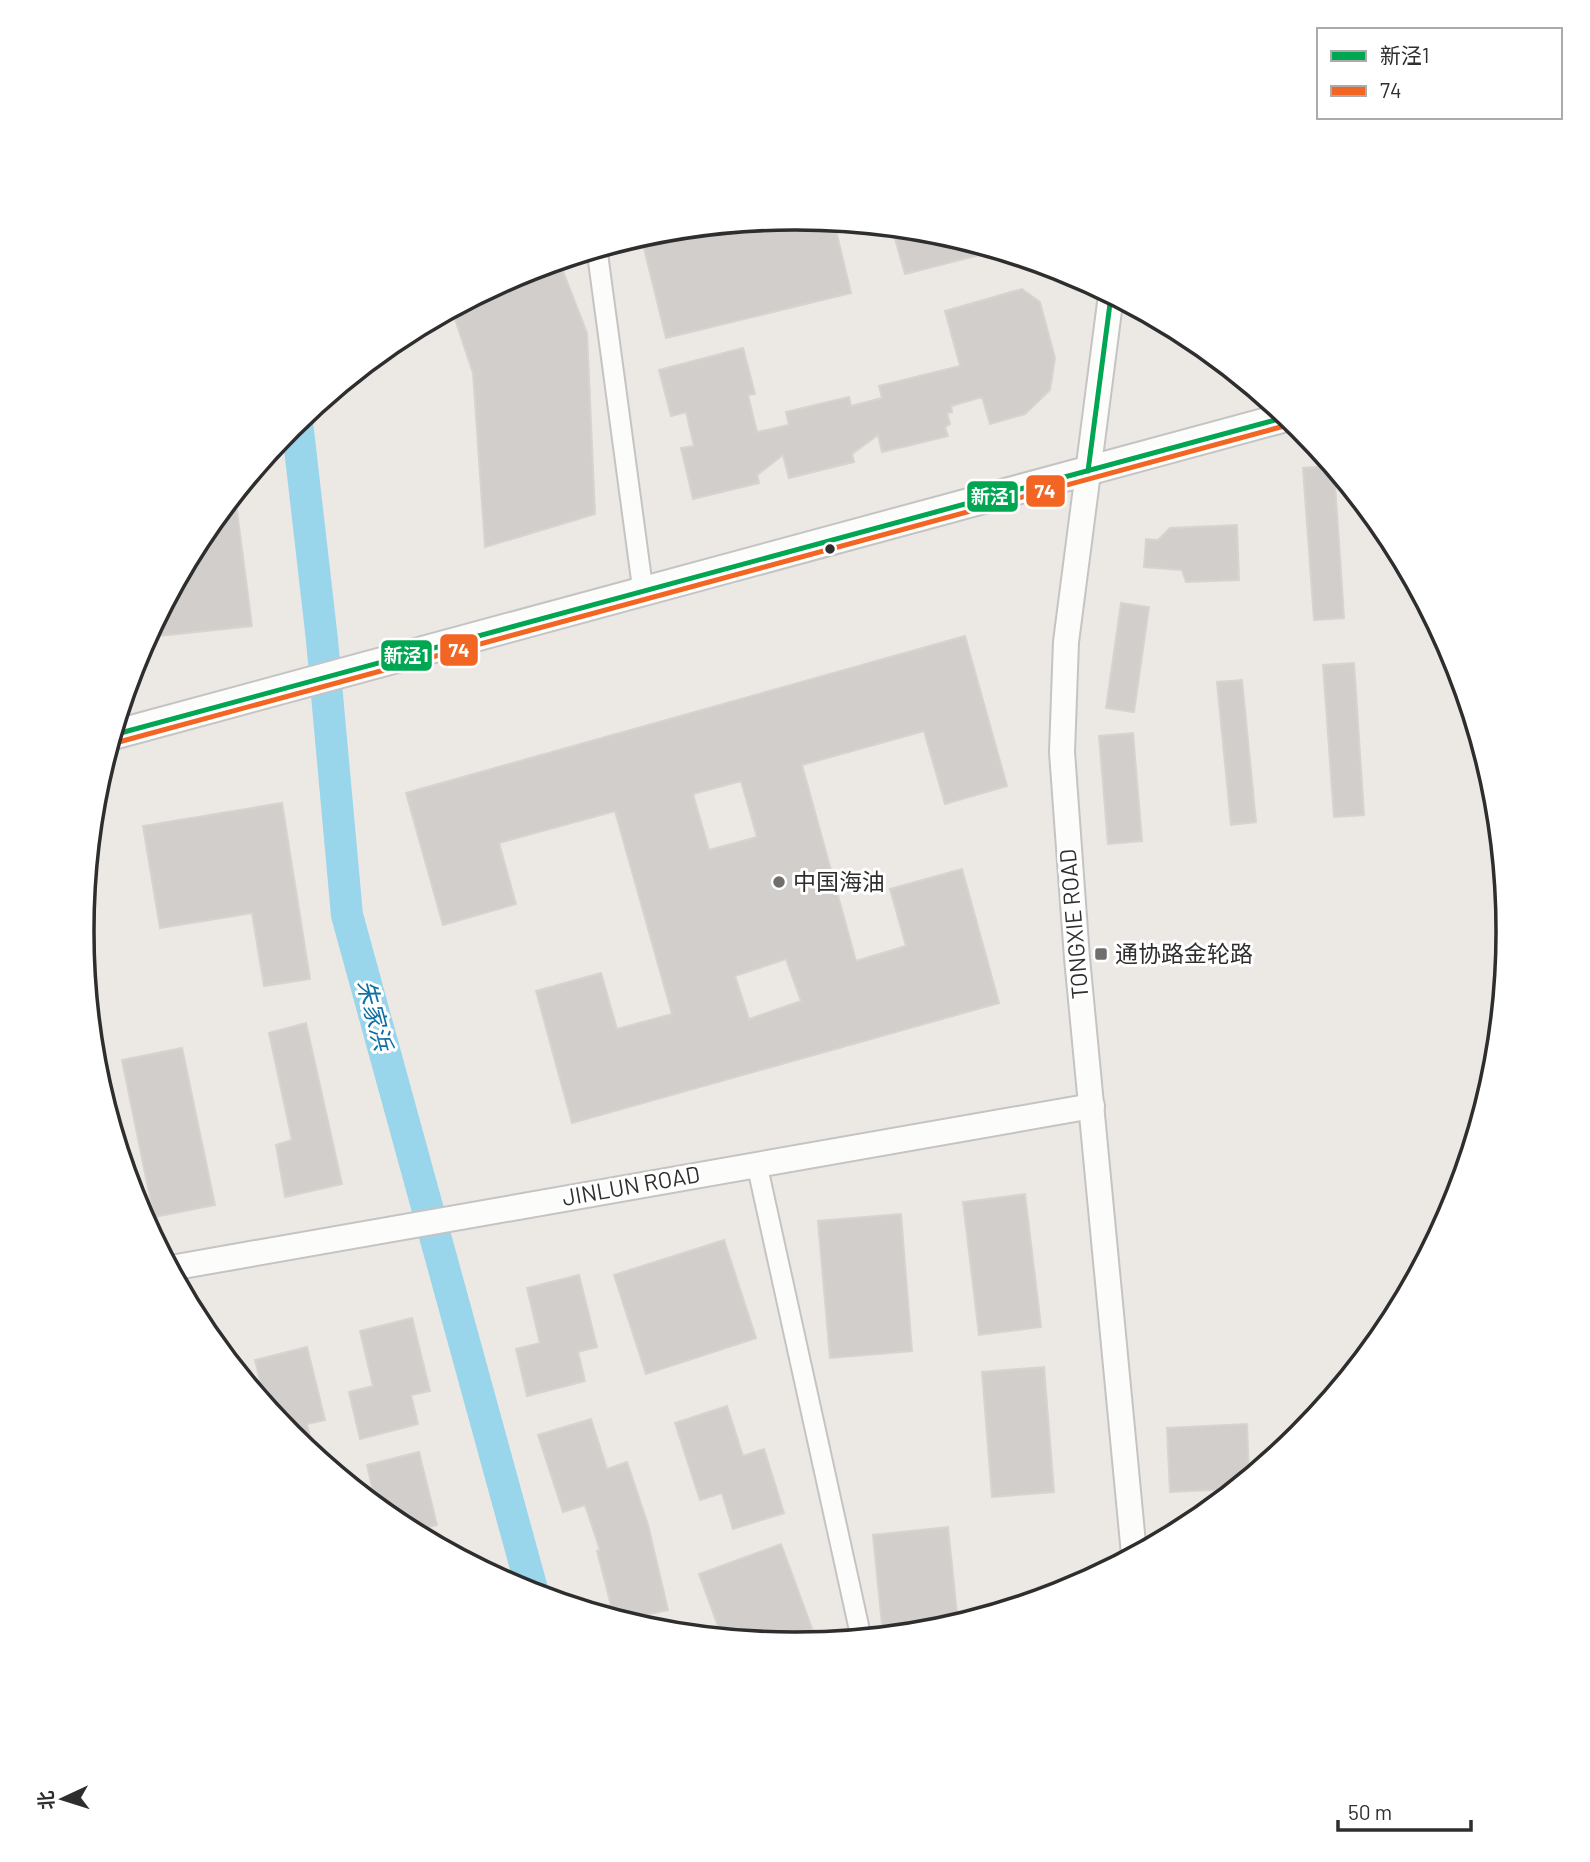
<svg xmlns="http://www.w3.org/2000/svg" width="1590" height="1862" font-family="Barlow,'Noto Sans SC',sans-serif">
<style>
.lines{fill:none;stroke-linecap:round;stroke-linejoin:round}
.river{stroke:#99d6ec;stroke-width:32}
.building{fill:#d1cecb;stroke:#d7d4d0;stroke-width:2;fill-rule:evenodd}
.minor-casing{stroke:#c5c4c5;stroke-width:23}
.tertiary-casing{stroke:#c5c4c5;stroke-width:28}
.secondary-casing{stroke:#c5c4c5;stroke-width:32}
.minor{stroke:#fcfcfb;stroke-width:19}
.tertiary{stroke:#fcfcfb;stroke-width:24}
.secondary{stroke:#fcfcfb;stroke-width:28}
.bus-1-casing{stroke:#fff;stroke-width:10}
.bus-2-casing{stroke:#fff;stroke-width:10}
.bus-1{stroke:#00a651;stroke-width:5}
.bus-2{stroke:#f26522;stroke-width:5}
.bus-dot{fill:#2e2e2e;stroke:#fff;stroke-width:2.5}
.poi-dot{fill:#706f6e;stroke:#fff;stroke-width:2.5}
.labels{text-anchor:middle;stroke-width:6;stroke-linejoin:round;paint-order:stroke}
.poi-label{font-size:23px;fill:#2e2e2e;stroke:#fff;text-anchor:start}
.street-label{font-size:23px;fill:#2e2e2e;stroke:#fff}
.water-label{font-size:24px;font-style:italic;fill:#0d6fa3;stroke:#fff}
.rim{fill:none;stroke:#2e2e2e;stroke-width:3.5}
.line-badge{stroke:#fff;stroke-width:2.5}
.badge-label{font-size:19px;text-anchor:middle;font-weight:bold;fill:#fff}
</style>
<rect width="100%" height="100%" fill="#ece8e4"/>
<g class="lines">
<path class="river" d="M 297,422 L 322,640 L 347,915 L 533,1593"/>
</g>
<g class="building">
<path d="M 795,218 L 834,222 L 851,293 L 666,338 L 641,236 L 656,232 Z"/>
<path d="M 892,228 L 934,232 L 995,251 L 905,274 Z"/>
<path d="M 559,261 L 587,333 L 595,514 L 485,547 L 473,373 L 452,310 L 523,272 Z"/>
<path d="M 1022,289 L 1040,302 L 1055,358 L 1050,390 L 1025,414 L 990,424 L 982,397 L 951,406 L 952,412 L 947,413 L 950,424 L 945,427 L 948,436 L 882,452 L 878,435 L 852,454 L 854,462 L 789,478 L 783,455 L 757,475 L 759,483 L 693,499 L 681,448 L 694,446 L 686,412 L 671,416 L 659,370 L 743,348 L 755,394 L 748,395 L 757,432 L 789,425 L 786,412 L 849,397 L 851,406 L 882,398 L 879,386 L 960,366 L 945,311 Z"/>
<path d="M 1331,466 L 1334,469 L 1344,618 L 1314,620 L 1303,468 Z"/>
<path d="M 235,496 L 252,626 L 148,637 L 203,535 Z"/>
<path d="M 1237,525 L 1239,580 L 1186,582 L 1182,570 L 1144,567 L 1146,539 L 1158,540 L 1170,528 Z"/>
<path d="M 1121,603 L 1149,607 L 1134,712 L 1106,708 Z"/>
<path d="M 965,636 L 1007,786 L 945,804 L 924,731 L 802,765 L 856,961 L 906,946 L 890,889 L 962,869 L 999,1003 L 572,1123 L 536,991 L 601,973 L 617,1029 L 672,1014 L 615,811 L 499,843 L 516,904 L 443,925 L 406,793 ZM 741,781 L 757,837 L 709,850 L 693,794 ZM 786,959 L 801,1001 L 749,1019 L 735,976 Z"/>
<path d="M 1354,663 L 1364,815 L 1334,817 L 1323,665 Z"/>
<path d="M 1242,680 L 1256,822 L 1231,825 L 1217,682 Z"/>
<path d="M 1133,733 L 1142,841 L 1108,844 L 1099,736 Z"/>
<path d="M 282,803 L 310,979 L 264,986 L 252,913 L 160,928 L 143,826 Z"/>
<path d="M 306,1023 L 342,1184 L 285,1197 L 276,1145 L 292,1140 L 269,1033 Z"/>
<path d="M 182,1048 L 215,1205 L 154,1217 L 122,1060 Z"/>
<path d="M 1025,1194 L 1041,1327 L 979,1335 L 963,1202 Z"/>
<path d="M 901,1214 L 912,1351 L 830,1358 L 818,1221 Z"/>
<path d="M 724,1240 L 756,1338 L 646,1374 L 614,1275 Z"/>
<path d="M 579,1275 L 597,1347 L 578,1352 L 585,1381 L 527,1396 L 516,1349 L 540,1343 L 527,1288 Z"/>
<path d="M 412,1318 L 430,1391 L 411,1395 L 418,1424 L 360,1439 L 349,1392 L 373,1386 L 360,1331 Z"/>
<path d="M 307,1347 L 325,1420 L 307,1424 L 314,1454 L 291,1435 L 266,1405 L 255,1360 Z"/>
<path d="M 1044,1367 L 1054,1492 L 992,1497 L 982,1372 Z"/>
<path d="M 727,1406 L 743,1456 L 764,1449 L 784,1513 L 733,1529 L 722,1493 L 700,1500 L 675,1423 Z"/>
<path d="M 591,1419 L 607,1469 L 627,1462 L 648,1525 L 668,1610 L 650,1614 L 654,1629 L 591,1610 L 611,1605 L 597,1551 L 600,1550 L 585,1505 L 563,1512 L 538,1435 Z"/>
<path d="M 1247,1424 L 1249,1476 L 1233,1489 L 1170,1492 L 1167,1428 Z"/>
<path d="M 419,1452 L 437,1525 L 412,1531 L 376,1505 L 367,1465 Z"/>
<path d="M 948,1527 L 958,1623 L 934,1630 L 883,1635 L 873,1535 Z"/>
<path d="M 781,1544 L 817,1642 L 795,1644 L 722,1637 L 699,1574 Z"/>
</g>
<g class="lines">
<defs>
<g id="minor">
<path d="M 597,250 L 643,591"/>
<path d="M 757,1165 L 861,1637"/>
</g>
<g id="tertiary">
<path d="M 1111,295 L 1066,642 L 1062,752 L 1077,958 L 1134,1554"/>
<path d="M 171,1268 L 1092,1106"/>
</g>
<path id="secondary" d="M 113,735 L 1286,417"/>
</defs>
<use href="#minor" class="minor-casing"/>
<use href="#tertiary" class="tertiary-casing"/>
<use href="#secondary" class="secondary-casing"/>
<use href="#minor" class="minor"/>
<use href="#tertiary" class="tertiary"/>
<use href="#secondary" class="secondary"/>
<defs>
<g id="bus-1">
<path d="M 1088,471 L 1111,296"/>
<path d="M 113,735 L 1286,417"/>
</g>
<path id="bus-2" d="M 115,743 L 1288,425"/>
</defs>
<use href="#bus-1" class="bus-1-casing"/>
<use href="#bus-2" class="bus-2-casing"/>
<use href="#bus-1" class="bus-1"/>
<use href="#bus-2" class="bus-2"/>
</g>
<circle class="bus-dot" cx="830" cy="549" r="6"/>
<g class="poi-dot">
<circle cx="779" cy="882" r="7"/>
<rect x="1094" y="947" width="14" height="14" rx="3.5"/>
</g>
<g class="labels">
<g class="poi-label">
<text x="793" y="890">中国海油</text>
<text x="1115" y="962">通协路金轮路</text>
</g>
<g class="street-label">
<text transform="translate(1074 924) rotate(-95)" y="8">TONGXIE ROAD</text>
<text transform="translate(631 1186) rotate(-10)" y="8">JINLUN ROAD</text>
</g>
<g class="water-label">
<text transform="translate(374 1015) rotate(75)" y="8">朱家浜</text>
</g>
</g>
<path d="M0 0H1590V1862H0ZM794 230H796A700 700 0 0 1 1496 930V932A700 700 0 0 1 796 1632H794A700 700 0 0 1 94 932V930A700 700 0 0 1 794 230Z" fill="#fff" fill-rule="evenodd"/>
<path class="rim" d="M794 230H796A700 700 0 0 1 1496 930V932A700 700 0 0 1 796 1632H794A700 700 0 0 1 94 932V930A700 700 0 0 1 794 230Z"/>
<g class="line-badge">
<rect x="1025" y="474" width="41" height="34" rx="7" fill="#f26522"/>
<rect x="966" y="480" width="53" height="33" rx="7" fill="#00a651"/>
<rect x="439" y="633" width="40" height="34" rx="7" fill="#f26522"/>
<rect x="380" y="639" width="53" height="33" rx="7" fill="#00a651"/>
</g>
<g class="badge-label">
<text x="1045" y="498">74</text>
<text x="993" y="503">新泾1</text>
<text x="459" y="657">74</text>
<text x="406" y="662">新泾1</text>
</g>
<rect x="1317" y="28" width="245" height="91" fill="#ffffff" stroke="#ababab" stroke-width="2"/>
<rect x="1331" y="51" width="35" height="10" fill="#00a651" stroke="#ababab" stroke-width="2"/>
<text x="1380" y="63" font-size="21" fill="#2e2e2e">新泾1</text>
<rect x="1331" y="86" width="35" height="10" fill="#f26522" stroke="#ababab" stroke-width="2"/>
<text x="1380" y="98" font-size="21" fill="#2e2e2e">74</text>
<g transform="translate(63 1799) rotate(266)" stroke="#ffffff" stroke-width="5" paint-order="stroke">
<path d="M0-5L12 26L0 18L-12 26Z" fill="#2e2e2e"/>
<text y="-10" font-size="19" font-weight="bold" text-anchor="middle" fill="#2e2e2e">北</text>
</g>
<path d="M1338 1820v10h133v-10" fill="none" stroke="#2e2e2e" stroke-width="3.5"/>
<text x="1348" y="1820" font-size="21" fill="#2e2e2e" stroke="#ffffff" stroke-width="5" paint-order="stroke">50 m</text>
</svg>
